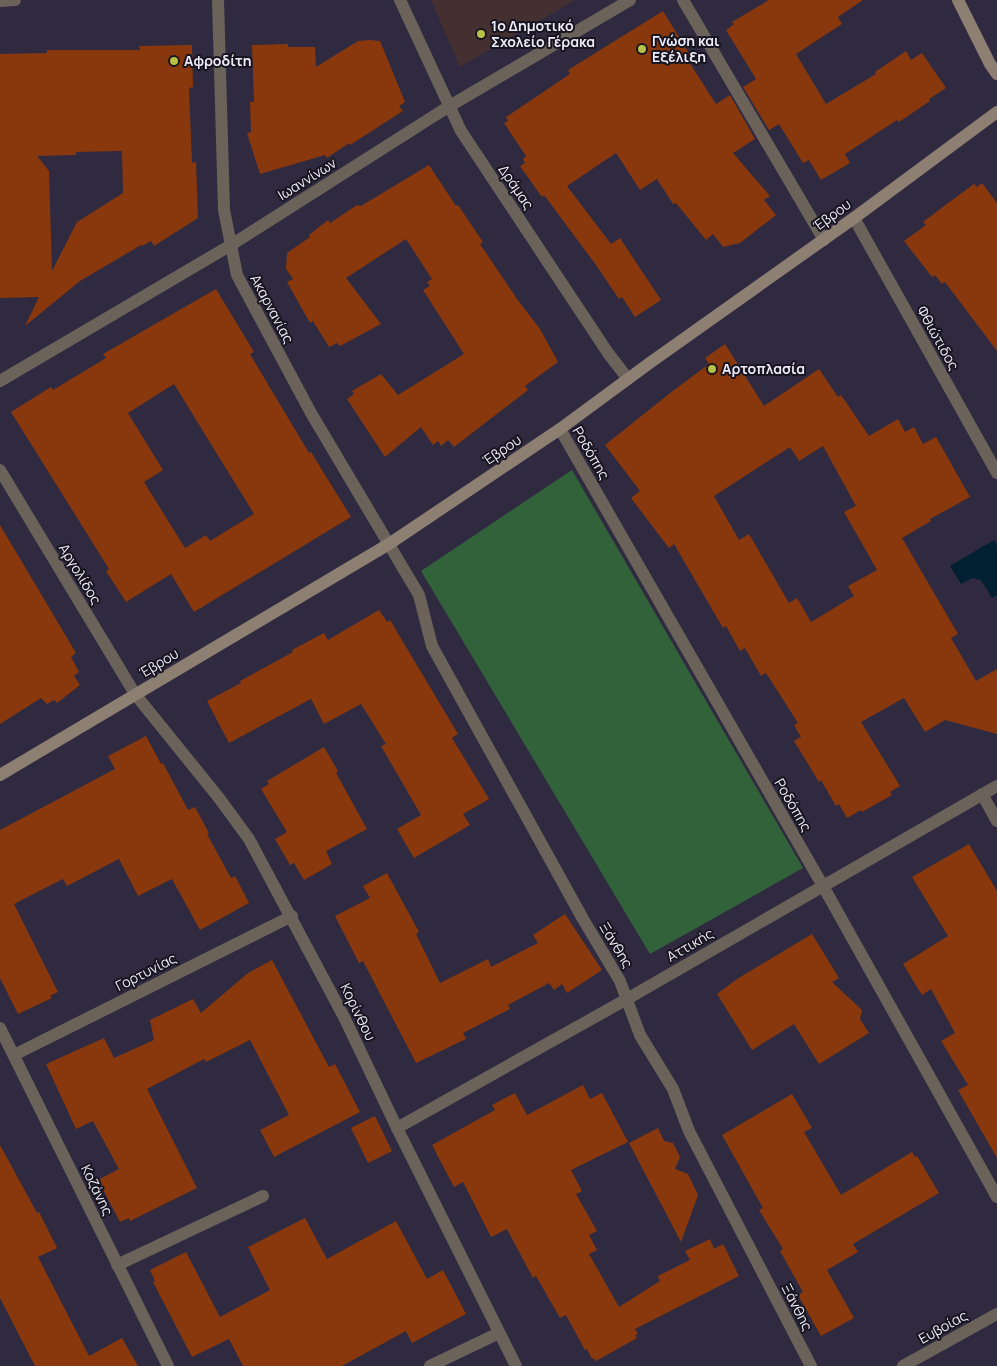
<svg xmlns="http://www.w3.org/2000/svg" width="997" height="1366" font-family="Manrope,sans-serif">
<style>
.education{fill:#443030}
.green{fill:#31623a}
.water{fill:#012031}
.building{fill:#88380c;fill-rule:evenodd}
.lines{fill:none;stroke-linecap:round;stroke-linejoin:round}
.lane{stroke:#6b625a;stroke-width:12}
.street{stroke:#6b625a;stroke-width:12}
.secondary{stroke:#8d7f71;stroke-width:12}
.poi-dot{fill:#b8c147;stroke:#17151f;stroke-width:2}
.labels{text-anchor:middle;stroke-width:4;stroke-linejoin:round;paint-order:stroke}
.poi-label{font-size:14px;font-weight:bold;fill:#eeebfa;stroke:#17151f;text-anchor:start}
.street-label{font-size:14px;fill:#eeebfa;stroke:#17151f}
</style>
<rect width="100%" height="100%" fill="#302a40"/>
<path class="education" d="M 431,0 L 575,0 L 460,67 Z"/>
<path class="green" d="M 572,470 L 803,868 L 650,954 L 421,571 Z"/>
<path class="water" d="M 994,540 L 997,545 L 997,595 L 992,598 L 981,580 L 972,578 L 961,584 L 950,566 Z"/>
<g class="building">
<path d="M 769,0 L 863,0 L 838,17 L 842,24 L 796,54 L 826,104 L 876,74 L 875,72 L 906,51 L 911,60 L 922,53 L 946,88 L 929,99 L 930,101 L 899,122 L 897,120 L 845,154 L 850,163 L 821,180 L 809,160 L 803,163 L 779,124 L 769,130 L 743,87 L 756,79 L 726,30 L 734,24 L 732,22 Z"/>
<path d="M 663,11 L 693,60 L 689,62 L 716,104 L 730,95 L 755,139 L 733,153 L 770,196 L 764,200 L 776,215 L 740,243 L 723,247 L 713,234 L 706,240 L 676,203 L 673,204 L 657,179 L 640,190 L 616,153 L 567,186 L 611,244 L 620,238 L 661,300 L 635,317 L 622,297 L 619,299 L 596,265 L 544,195 L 542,197 L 520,166 L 525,163 L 523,159 L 526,156 L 504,123 L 508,121 L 506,117 L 570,74 L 568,70 Z"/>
<path d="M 369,40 L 380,41 L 405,102 L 399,106 L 403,111 L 350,145 L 349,143 L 327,158 L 325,155 L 260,174 L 247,133 L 251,132 L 250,102 L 254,102 L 252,45 L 288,44 L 288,47 L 315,47 L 316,67 L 358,41 Z"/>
<path d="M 192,45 L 193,87 L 189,88 L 192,163 L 196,162 L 198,218 L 154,246 L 151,241 L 142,246 L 141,245 L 80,281 L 25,326 L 39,297 L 0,298 L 0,54 L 47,53 L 47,50 L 140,50 L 139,46 ZM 122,151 L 123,193 L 77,222 L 52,271 L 49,171 L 37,156 L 76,155 L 76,152 Z"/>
<path d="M 429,165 L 456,206 L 458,205 L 483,242 L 480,244 L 517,299 L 540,329 L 558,362 L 525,386 L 528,390 L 454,447 L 448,440 L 441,446 L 438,441 L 433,445 L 421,427 L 385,457 L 347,399 L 354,394 L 352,391 L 381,374 L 398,395 L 464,354 L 423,290 L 430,286 L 427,282 L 432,279 L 406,239 L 346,278 L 381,324 L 340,346 L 337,343 L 329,347 L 313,321 L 310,323 L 287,282 L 293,279 L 286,269 L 287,253 L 310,237 L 309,235 L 328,220 L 330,223 L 357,205 L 361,206 Z"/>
<path d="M 982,183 L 997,203 L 997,351 L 945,282 L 942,284 L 935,275 L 932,277 L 904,241 L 926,225 L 923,222 L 944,206 L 974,184 L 977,187 Z"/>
<path d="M 216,289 L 254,352 L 250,354 L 309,453 L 311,452 L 351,517 L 194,612 L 171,574 L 126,602 L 106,571 L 109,569 L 11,412 L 51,387 L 53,390 L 106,358 L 103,354 ZM 174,384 L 254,514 L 210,541 L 206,535 L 185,548 L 144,482 L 163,470 L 128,413 Z"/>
<path d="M 725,344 L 764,406 L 819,369 L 838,397 L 841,395 L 869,436 L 898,419 L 905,432 L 914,427 L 923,444 L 936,437 L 970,497 L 930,519 L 931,521 L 902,538 L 958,634 L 951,638 L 976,681 L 997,669 L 997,734 L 945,720 L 925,732 L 904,698 L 861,722 L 900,786 L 890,792 L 892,795 L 862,812 L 861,810 L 847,818 L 839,804 L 836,806 L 821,780 L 819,782 L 794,741 L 801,737 L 794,725 L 798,723 L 766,673 L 761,676 L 745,648 L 740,651 L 726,626 L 723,628 L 674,544 L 669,548 L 631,498 L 640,491 L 605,445 L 674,390 L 709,364 L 705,358 ZM 823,446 L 856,506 L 844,512 L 877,570 L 848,586 L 854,596 L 811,622 L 797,598 L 789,603 L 749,534 L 739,540 L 714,496 L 790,447 L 799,461 Z"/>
<path d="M 0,525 L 76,653 L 71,657 L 79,672 L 74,676 L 80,685 L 57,703 L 54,700 L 47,704 L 41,698 L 0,724 Z"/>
<path d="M 379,610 L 387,622 L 390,620 L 458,734 L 452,738 L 489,799 L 463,814 L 470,825 L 414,858 L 397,829 L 421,815 L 381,746 L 386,744 L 361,704 L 324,724 L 311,699 L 229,743 L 207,701 L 241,683 L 240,681 L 293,652 L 292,650 L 324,633 L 328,640 Z"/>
<path d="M 146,736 L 161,764 L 163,763 L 188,810 L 195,807 L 209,833 L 207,834 L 231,878 L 235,876 L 249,903 L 200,930 L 172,879 L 138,896 L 119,859 L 67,886 L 63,879 L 14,904 L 58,992 L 50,996 L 52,998 L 18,1014 L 0,978 L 0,830 L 115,769 L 108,756 Z"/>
<path d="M 324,747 L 338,771 L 336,773 L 367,829 L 326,851 L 332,864 L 304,880 L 294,863 L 290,865 L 275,839 L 287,832 L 261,789 L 269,784 L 267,781 Z"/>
<path d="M 969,844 L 997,891 L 997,1158 L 958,1090 L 968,1085 L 941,1041 L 955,1033 L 931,989 L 922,995 L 903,964 L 948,936 L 912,877 Z"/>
<path d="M 387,873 L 419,932 L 416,934 L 440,983 L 488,959 L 491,967 L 538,943 L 533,935 L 565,914 L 602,970 L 567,993 L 562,984 L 554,990 L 549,983 L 508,1005 L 510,1009 L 463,1033 L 466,1039 L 416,1063 L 363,961 L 359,963 L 335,916 L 370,898 L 363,886 Z"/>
<path d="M 812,934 L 839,978 L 832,982 L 862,1010 L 860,1019 L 869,1033 L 819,1064 L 794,1024 L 752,1050 L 717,994 L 737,979 Z"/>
<path d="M 272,960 L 329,1067 L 335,1064 L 360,1112 L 274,1157 L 260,1130 L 289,1115 L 250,1040 L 206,1062 L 204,1059 L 147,1089 L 197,1188 L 130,1221 L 129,1218 L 120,1222 L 98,1180 L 119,1169 L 93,1121 L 76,1129 L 46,1064 L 104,1038 L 114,1058 L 154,1040 L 150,1020 L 193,999 L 201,1013 L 248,973 Z"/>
<path d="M 583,1085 L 590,1099 L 602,1093 L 628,1142 L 571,1170 L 582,1191 L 576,1194 L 597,1231 L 589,1235 L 597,1250 L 589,1254 L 619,1307 L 660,1281 L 658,1276 L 690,1260 L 685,1251 L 710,1239 L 714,1249 L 723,1244 L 739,1276 L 635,1329 L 638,1334 L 635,1335 L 637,1338 L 596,1361 L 594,1358 L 592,1359 L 587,1349 L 585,1350 L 566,1315 L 560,1318 L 536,1276 L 533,1278 L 507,1229 L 491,1237 L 463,1182 L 454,1187 L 432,1145 L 495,1110 L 492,1105 L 515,1093 L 527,1115 Z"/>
<path d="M 792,1094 L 812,1128 L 804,1132 L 841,1195 L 912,1152 L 915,1157 L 917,1156 L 939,1193 L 853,1244 L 858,1252 L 827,1270 L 854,1318 L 821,1336 L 798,1295 L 803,1292 L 780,1251 L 783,1249 L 759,1210 L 763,1208 L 722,1135 Z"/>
<path d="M 375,1116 L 392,1151 L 368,1163 L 351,1128 Z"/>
<path d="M 658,1128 L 664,1141 L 673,1143 L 680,1157 L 675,1169 L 688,1174 L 698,1195 L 681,1242 L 629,1143 Z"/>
<path d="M 0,1145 L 37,1213 L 39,1212 L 57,1248 L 38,1257 L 89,1356 L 122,1338 L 138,1366 L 35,1366 L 0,1298 Z"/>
<path d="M 305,1218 L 327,1259 L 396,1221 L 427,1279 L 443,1270 L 466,1314 L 412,1343 L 406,1331 L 342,1366 L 243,1366 L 229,1339 L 192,1357 L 153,1282 L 155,1281 L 150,1270 L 186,1252 L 220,1317 L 270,1290 L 248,1247 Z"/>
</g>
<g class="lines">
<path class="lane" d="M 117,1265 L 263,1196"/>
<g class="street">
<path d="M 218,0 L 224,210 L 237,275 L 311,413 L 419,595 L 432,646 L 583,919 L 620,981 L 640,1035 L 673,1089 L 689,1131 L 811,1366"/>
<path d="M 400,0 L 461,131 L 608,353 L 628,379"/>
<path d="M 683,0 L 824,240"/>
<path d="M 0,1 L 15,0"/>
<path d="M 854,218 L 997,473"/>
<path d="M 0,381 L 231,245 L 448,107 L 630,0"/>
<path d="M 560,429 L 823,886 L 997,1197"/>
<path d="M 0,470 L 135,694 L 219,798 L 249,839 L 344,1017 L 397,1128 L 516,1366"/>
<path d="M 982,794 L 997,821"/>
<path d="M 0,1028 L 168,1366"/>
<path d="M 14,1055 L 292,916"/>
<path d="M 397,1128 L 627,999 L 997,786"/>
<path d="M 430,1366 L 499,1333"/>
<path d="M 903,1366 L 997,1314"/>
</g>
<g class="secondary">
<path d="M 958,0 L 990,64 L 997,74"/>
<path d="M 0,775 L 389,544 L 560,429 L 651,362 L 854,218 L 997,112"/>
</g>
</g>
<g class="poi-dot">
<circle cx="481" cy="34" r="5"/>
<circle cx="642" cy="49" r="5"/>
<circle cx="174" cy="61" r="5"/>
<circle cx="712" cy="369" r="5"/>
</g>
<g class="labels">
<g class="poi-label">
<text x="491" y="31">1ο Δημοτικό<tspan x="491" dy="16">Σχολείο Γέρακα</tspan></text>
<text x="652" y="46">Γνώση και<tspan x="652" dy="16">Εξέλιξη</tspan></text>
<text x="184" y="66">Αφροδίτη</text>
<text x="722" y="374">Αρτοπλασία</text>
</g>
<g class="street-label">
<text transform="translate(307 179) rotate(-32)" y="5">Ιωαννίνων</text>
<text transform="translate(516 187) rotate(56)" y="5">Δράμας</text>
<text transform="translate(832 215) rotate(-36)" y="5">Έβρου</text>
<text transform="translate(272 309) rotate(62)" y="5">Ακαρνανίας</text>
<text transform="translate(938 338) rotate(61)" y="5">Φθιώτιδος</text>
<text transform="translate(502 450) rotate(-34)" y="5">Έβρου</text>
<text transform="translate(591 453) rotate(60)" y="5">Ροδόπης</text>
<text transform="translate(80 574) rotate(59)" y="5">Αργολίδος</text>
<text transform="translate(159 663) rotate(-31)" y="5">Έβρου</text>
<text transform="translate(793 805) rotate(60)" y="5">Ροδόπης</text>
<text transform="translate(616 945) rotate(59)" y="5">Ξάνθης</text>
<text transform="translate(690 945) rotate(-30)" y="5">Αττικής</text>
<text transform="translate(146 972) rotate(-27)" y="5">Γορτυνίας</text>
<text transform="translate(358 1012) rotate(64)" y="5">Κορίνθου</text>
<text transform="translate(97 1190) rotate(64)" y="5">Κοζάνης</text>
<text transform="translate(797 1307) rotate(63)" y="5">Ξάνθης</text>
<text transform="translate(943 1327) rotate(-29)" y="5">Ευβοίας</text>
</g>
</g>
</svg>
